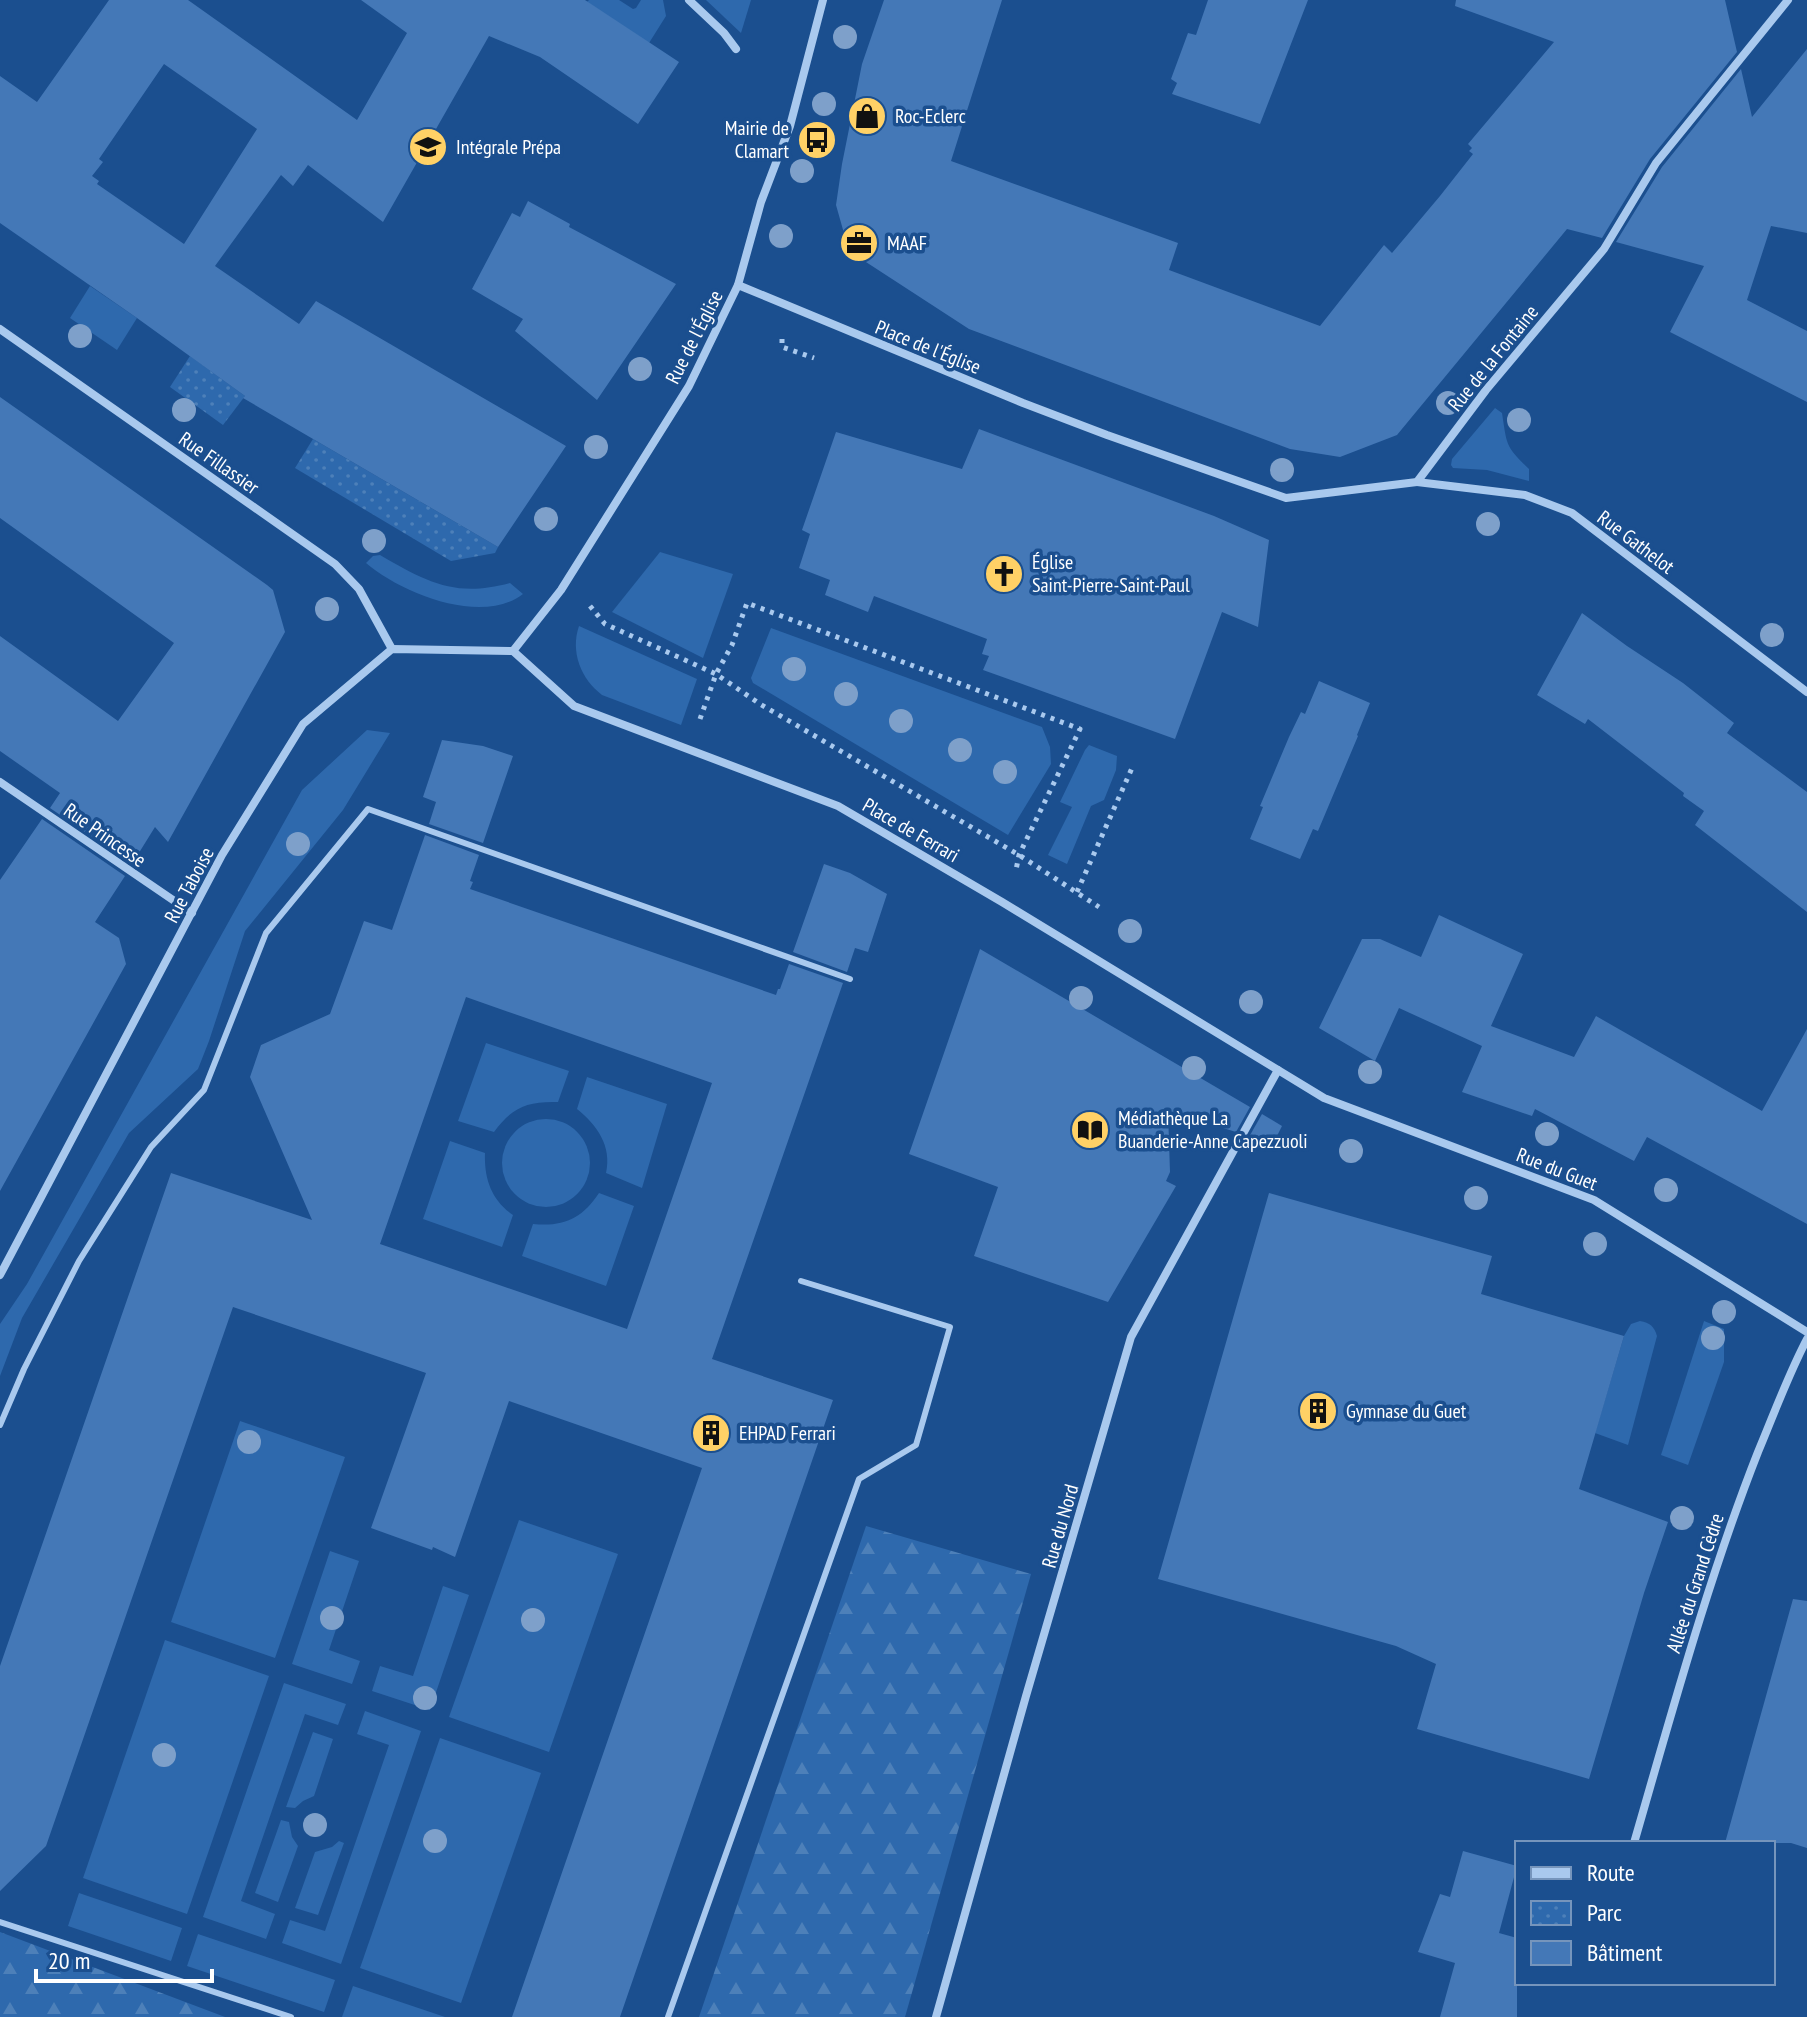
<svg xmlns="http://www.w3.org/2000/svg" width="1807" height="2017" font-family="'PT Sans Narrow',sans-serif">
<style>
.grass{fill:#2e69ad}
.forest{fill:url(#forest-firs)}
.park{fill:url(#park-dots)}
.building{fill:#4478b7;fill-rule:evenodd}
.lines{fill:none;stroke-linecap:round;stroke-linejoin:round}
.path{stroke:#a9c9ee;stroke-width:5;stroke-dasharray:4 6;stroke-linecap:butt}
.lane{stroke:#a9c9ee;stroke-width:6}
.street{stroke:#a9c9ee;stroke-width:8}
.tree{fill:#7ea0ca}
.labels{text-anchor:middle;stroke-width:7;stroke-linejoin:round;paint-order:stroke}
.poi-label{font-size:20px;fill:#fff;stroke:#1b4f8f;text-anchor:start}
.street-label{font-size:20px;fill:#fff;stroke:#1b4f8f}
</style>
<defs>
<pattern id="forest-firs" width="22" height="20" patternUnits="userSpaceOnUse" patternTransform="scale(2)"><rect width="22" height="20" fill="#2e69ad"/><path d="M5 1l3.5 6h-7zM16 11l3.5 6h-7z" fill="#4d80b9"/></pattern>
<pattern id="park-dots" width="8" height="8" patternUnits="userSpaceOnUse" patternTransform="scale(2)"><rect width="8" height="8" fill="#2e69ad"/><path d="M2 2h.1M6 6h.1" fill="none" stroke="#4d80b9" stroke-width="1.8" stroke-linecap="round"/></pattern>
</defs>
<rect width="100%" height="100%" fill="#1b4f8f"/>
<g class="grass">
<path d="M 589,0 L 619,0 L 633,9 L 636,8 L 641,0 L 663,0 L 666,16 L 649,43 L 587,2 Z"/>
<path d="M 706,0 L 751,0 L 741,33 Z"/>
<path d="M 90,286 L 137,318 L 117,350 L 70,318 Z"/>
<path d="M 1495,408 L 1502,413 C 1507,445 1505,446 1529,469 L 1529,481 L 1487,470 L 1453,468 L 1451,465 L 1452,459 Z"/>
<path d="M 660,552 L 733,574 L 703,658 L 612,612 Z"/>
<path d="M 380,555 C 427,582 455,598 510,583 L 523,594 C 482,626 401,593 366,563 L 373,556 Z"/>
<path d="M 579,626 L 697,679 L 681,725 L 602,695 C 581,679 570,652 579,626 Z"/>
<path d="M 771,628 L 1042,727 L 1050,747 L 1051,764 L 1008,835 L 753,683 L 751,678 Z"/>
<path d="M 367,730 L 390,733 L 343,810 L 245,931 L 209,1041 L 198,1069 L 129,1133 L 22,1318 L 0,1376 L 0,1324 L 27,1284 L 302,790 Z"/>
<path d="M 1089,745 L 1117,756 L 1116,770 L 1104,800 L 1091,806 L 1067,864 L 1048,855 L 1072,807 L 1060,802 L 1085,750 Z"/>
<path d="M 486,1043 L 569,1071 L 558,1102 C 528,1101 512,1107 494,1132 L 458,1121 Z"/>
<path d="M 587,1077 L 667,1104 L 642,1188 L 606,1173 C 612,1146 597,1125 577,1109 Z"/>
<circle cx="546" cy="1163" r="44"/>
<path d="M 450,1141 L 485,1153 C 484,1178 491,1200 513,1215 L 502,1247 L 423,1219 Z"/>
<path d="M 599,1193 L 634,1206 L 606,1286 L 522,1256 L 533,1224 C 563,1227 582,1219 599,1193 Z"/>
<path d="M 1640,1321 C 1650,1323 1654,1326 1657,1336 L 1628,1445 L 1595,1433 L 1624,1336 L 1631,1324 Z"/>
<path d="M 1704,1321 L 1724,1329 L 1724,1362 L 1688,1465 L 1661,1455 Z"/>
<path d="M 240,1421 L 345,1457 L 275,1658 L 171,1622 Z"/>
<path d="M 519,1520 L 618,1554 L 549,1752 L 449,1717 Z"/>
<path d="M 330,1551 L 359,1561 L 329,1650 L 360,1661 L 352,1684 L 292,1664 Z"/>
<path d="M 443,1586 L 469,1595 L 430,1710 L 372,1691 L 380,1666 L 413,1676 Z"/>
<path d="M 165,1640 L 269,1676 L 187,1914 L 83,1878 Z"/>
<path d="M 284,1683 L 346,1704 L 338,1725 L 305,1714 L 241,1901 L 275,1914 L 266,1939 L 203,1917 Z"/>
<path d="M 365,1711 L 421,1731 L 341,1964 L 282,1943 L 290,1920 L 325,1931 L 389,1745 L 357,1734 Z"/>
<path d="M 313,1732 L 333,1739 L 314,1796 L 303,1801 L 295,1808 L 286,1807 Z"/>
<path d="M 440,1738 L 541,1773 L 461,2003 L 360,1968 Z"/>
<path d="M 281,1820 L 289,1822 L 292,1837 L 298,1846 L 278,1902 L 255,1893 Z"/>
<path d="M 339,1841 L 344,1843 L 318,1915 L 295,1908 L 315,1852 L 332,1847 Z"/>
<path d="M 79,1893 L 182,1928 L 171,1961 L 68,1926 Z"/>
<path d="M 198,1934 L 335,1980 L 324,2012 L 187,1966 Z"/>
<path d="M 353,1986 L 445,2017 L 342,2017 Z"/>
</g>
<g class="forest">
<path d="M 866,1526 L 1031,1574 L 905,2017 L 699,2017 Z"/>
<path d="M 0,1932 L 225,2017 L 0,2017 Z"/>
</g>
<g class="park">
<path d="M 190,356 L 245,396 L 223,425 L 170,387 Z"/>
<path d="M 313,439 L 498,547 L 495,553 L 451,561 L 295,468 Z"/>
</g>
<g class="building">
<path d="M 109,0 L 188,0 L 357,120 L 407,33 L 361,0 L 585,0 L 679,62 L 638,124 L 540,57 L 489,36 L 383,222 L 308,165 L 293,186 L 281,175 L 215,266 L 299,324 L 316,301 L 566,446 L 498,547 L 243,398 L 245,396 L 137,318 L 0,223 L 0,76 L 37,102 ZM 164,64 L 257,129 L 184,244 L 97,184 L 99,181 L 92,176 L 103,162 L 99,159 Z"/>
<path d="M 884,0 L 1002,0 L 951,161 L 1178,243 L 1169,270 L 1320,326 L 1384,245 L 1392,253 L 1440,196 L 1473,154 L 1469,151 L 1472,148 L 1468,144 L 1554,42 L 1455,6 L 1456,0 L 1725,0 L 1737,52 L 1650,159 L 1602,238 L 1567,229 L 1397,435 L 1340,457 L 1290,449 L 969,329 L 849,251 L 836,205 L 842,164 L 862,64 Z"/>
<path d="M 1208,0 L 1308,0 L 1260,124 L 1172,94 L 1177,83 L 1171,79 L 1188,33 L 1196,35 Z"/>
<path d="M 1807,49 L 1807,233 L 1771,226 L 1747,300 L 1807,331 L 1807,402 L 1670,332 L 1704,266 L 1616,242 L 1662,167 L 1741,69 L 1752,117 Z"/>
<path d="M 528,201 L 570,224 L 569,227 L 676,284 L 597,400 L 515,331 L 523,319 L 472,289 L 512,213 L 520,217 Z"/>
<path d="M 0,397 L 267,585 L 273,590 L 285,632 L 168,842 L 155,827 L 132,864 L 50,808 L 60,793 L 0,751 L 0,636 L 118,721 L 174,643 L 0,518 Z"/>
<path d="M 979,429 L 1214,516 L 1269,540 L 1258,627 L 1222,612 L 1175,739 L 983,670 L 989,656 L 982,654 L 987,639 L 874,596 L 868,612 L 825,595 L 830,580 L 799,568 L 810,534 L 802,530 L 836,432 L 962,469 Z"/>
<path d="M 1582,613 L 1627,646 L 1683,683 L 1734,723 L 1727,733 L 1807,792 L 1807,912 L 1695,825 L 1704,811 L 1683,796 L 1684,793 L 1588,719 L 1585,724 L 1537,695 Z"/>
<path d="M 1319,681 L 1370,703 L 1357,735 L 1358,736 L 1318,831 L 1313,829 L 1300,859 L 1250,839 L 1263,807 L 1260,806 L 1289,737 L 1301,712 L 1305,714 Z"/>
<path d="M 442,740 L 483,746 L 513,756 L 483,843 L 429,824 L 436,802 L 423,797 Z"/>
<path d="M 42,819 L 125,876 L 95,922 L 119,938 L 126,964 L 0,1191 L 0,880 Z"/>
<path d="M 425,835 L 479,855 L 470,881 L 473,882 L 470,889 L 776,995 L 778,989 L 780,989 L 789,964 L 843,983 L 712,1359 L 833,1400 L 620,2017 L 512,2017 L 702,1468 L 509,1401 L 455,1557 L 433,1547 L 432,1550 L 371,1528 L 426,1373 L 233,1307 L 46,1846 L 0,1891 L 0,1666 L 171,1173 L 312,1220 L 250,1077 L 261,1045 L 330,1014 L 364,921 L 392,930 ZM 466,997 L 712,1083 L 627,1329 L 380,1244 Z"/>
<path d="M 824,864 L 850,873 L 887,894 L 868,952 L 855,948 L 847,972 L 793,952 Z"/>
<path d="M 1439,915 L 1523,954 L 1491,1026 L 1574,1057 L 1596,1016 L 1762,1111 L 1807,1029 L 1807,1224 L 1647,1137 L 1634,1161 L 1535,1109 L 1532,1116 L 1462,1092 L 1482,1046 L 1399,1008 L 1375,1061 L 1319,1028 L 1362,939 L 1380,939 L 1421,957 Z"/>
<path d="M 980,949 L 1250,1107 L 1236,1132 L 1168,1111 L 1170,1172 L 1166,1181 L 1176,1186 L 1108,1302 L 974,1256 L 998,1187 L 909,1154 Z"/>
<path d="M 1262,1114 L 1282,1126 L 1273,1144 L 1249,1137 Z"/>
<path d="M 1269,1193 L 1492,1256 L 1481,1294 L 1624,1336 L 1579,1489 L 1668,1522 L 1644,1593 L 1589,1779 L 1417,1729 L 1436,1664 L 1396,1646 L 1158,1579 Z"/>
<path d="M 1793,1599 L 1807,1601 L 1807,1848 L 1791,1843 L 1725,1843 Z"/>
<path d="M 1463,1851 L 1517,1866 L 1499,1933 L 1517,1938 L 1517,2017 L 1440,2017 L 1455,1963 L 1418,1952 L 1440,1894 L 1450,1897 Z"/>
</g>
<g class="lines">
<g class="path">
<path d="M 782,339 L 782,347 L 814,358"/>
<path d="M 590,606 L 605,624 L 716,674 L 760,704 L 1019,855 L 1099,907"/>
<path d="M 700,719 L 716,674 L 732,645 L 747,603 L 1080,729 L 1019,855 L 1016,870"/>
<path d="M 1077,892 L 1132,768"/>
</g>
<g class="lane">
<path d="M 0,1425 L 24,1369 L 79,1261 L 151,1147 L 204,1090 L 266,933 L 368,809 L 850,979"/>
<path d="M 0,1922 L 291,2017"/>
<path d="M 668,2017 L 859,1479 L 916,1445 L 950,1327 L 801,1281"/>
</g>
<g class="street">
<path d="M 689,0 L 724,33 L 736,49"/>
<path d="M 738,285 L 1023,403 L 1107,435 L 1286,498 L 1417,482 L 1486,390 L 1604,249 L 1656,163 L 1788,0"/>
<path d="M 0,329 L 335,564 L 359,589 L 392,649"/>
<path d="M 1417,482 L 1525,495 L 1572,513 L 1807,692"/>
<path d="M 513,651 L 574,706 L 838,806 L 1002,902 L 1324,1098 L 1594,1200 L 1807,1332"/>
<path d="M 513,651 L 561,590 L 689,386 L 738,285 L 761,202 L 790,126 L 823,0"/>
<path d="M 0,782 L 192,913"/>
<path d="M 0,1275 L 222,855 L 303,724 L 392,649 L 513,651"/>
<path d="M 1634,1843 C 1672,1712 1708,1579 1758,1452 C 1774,1414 1788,1375 1807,1339"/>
<path d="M 936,2017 L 1026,1696 L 1131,1337 L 1278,1070"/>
</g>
</g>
<g class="tree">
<circle cx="845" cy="37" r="12"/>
<circle cx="824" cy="104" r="12"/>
<circle cx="802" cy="171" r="12"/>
<circle cx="781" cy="236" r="12"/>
<circle cx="80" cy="336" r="12"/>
<circle cx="640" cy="369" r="12"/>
<circle cx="1448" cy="403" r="12"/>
<circle cx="184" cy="410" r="12"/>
<circle cx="1519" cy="420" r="12"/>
<circle cx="596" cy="447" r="12"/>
<circle cx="1282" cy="470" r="12"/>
<circle cx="546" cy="519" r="12"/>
<circle cx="1488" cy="524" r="12"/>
<circle cx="374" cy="541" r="12"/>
<circle cx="327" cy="609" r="12"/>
<circle cx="1772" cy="635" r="12"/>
<circle cx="794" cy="669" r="12"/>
<circle cx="846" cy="694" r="12"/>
<circle cx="901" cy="721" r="12"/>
<circle cx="960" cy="750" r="12"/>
<circle cx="1005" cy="772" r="12"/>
<circle cx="298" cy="844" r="12"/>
<circle cx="1130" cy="931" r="12"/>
<circle cx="1081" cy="998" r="12"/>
<circle cx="1251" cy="1002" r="12"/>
<circle cx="1194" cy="1068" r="12"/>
<circle cx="1370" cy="1072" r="12"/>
<circle cx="1547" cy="1134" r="12"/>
<circle cx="1351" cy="1151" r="12"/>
<circle cx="1666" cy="1190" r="12"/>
<circle cx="1476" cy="1198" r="12"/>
<circle cx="1595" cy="1244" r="12"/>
<circle cx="1724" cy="1312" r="12"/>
<circle cx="1713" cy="1338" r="12"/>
<circle cx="249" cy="1442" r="12"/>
<circle cx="1682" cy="1518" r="12"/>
<circle cx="332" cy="1618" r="12"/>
<circle cx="533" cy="1620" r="12"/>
<circle cx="425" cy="1698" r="12"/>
<circle cx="164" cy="1755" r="12"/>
<circle cx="315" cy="1825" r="12"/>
<circle cx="435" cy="1841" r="12"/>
</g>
<defs>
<symbol id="shop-disc" viewBox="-11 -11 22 22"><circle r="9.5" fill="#ffd166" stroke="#1b4f8f"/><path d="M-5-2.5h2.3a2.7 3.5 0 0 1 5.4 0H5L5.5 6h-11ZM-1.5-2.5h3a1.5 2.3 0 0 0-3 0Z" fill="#111"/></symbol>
<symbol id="bus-disc" viewBox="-11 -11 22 22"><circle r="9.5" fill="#ffd166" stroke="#1b4f8f"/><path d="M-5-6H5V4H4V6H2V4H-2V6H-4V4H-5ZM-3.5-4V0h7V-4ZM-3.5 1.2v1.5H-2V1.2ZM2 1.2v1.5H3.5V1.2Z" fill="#111"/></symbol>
<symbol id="school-disc" viewBox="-11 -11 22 22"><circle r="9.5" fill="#ffd166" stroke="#1b4f8f"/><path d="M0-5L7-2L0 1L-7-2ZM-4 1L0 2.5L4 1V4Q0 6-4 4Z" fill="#111"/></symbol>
<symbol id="office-disc" viewBox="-11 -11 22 22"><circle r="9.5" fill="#ffd166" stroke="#1b4f8f"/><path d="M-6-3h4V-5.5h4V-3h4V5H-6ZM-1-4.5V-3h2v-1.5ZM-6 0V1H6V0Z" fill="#111"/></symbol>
<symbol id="church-disc" viewBox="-11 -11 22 22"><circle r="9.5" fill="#ffd166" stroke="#1b4f8f"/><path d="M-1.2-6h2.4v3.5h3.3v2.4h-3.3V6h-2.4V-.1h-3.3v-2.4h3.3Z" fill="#111"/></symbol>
<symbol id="library-disc" viewBox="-11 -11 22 22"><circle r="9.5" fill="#ffd166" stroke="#1b4f8f"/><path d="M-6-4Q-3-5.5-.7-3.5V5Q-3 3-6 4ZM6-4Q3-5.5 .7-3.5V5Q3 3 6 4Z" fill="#111"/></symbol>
<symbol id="building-disc" viewBox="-11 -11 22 22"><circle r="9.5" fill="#ffd166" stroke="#1b4f8f"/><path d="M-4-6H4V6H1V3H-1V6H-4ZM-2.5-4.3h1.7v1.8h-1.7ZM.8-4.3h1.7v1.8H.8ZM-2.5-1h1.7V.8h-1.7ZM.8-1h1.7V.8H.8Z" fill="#111"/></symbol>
</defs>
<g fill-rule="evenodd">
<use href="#shop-disc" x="845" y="94" width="44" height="44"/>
<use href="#bus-disc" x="795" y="118" width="44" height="44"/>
<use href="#school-disc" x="406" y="125" width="44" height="44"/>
<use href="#office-disc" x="837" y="221" width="44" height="44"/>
<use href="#church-disc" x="982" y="552" width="44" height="44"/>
<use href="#library-disc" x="1068" y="1108" width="44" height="44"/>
<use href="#building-disc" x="1296" y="1389" width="44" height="44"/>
<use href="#building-disc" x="689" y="1411" width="44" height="44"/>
</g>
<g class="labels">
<g class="poi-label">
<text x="895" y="123">Roc-Eclerc</text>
<text x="789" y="135" text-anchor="end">Mairie de<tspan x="789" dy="23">Clamart</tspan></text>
<text x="456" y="154">Intégrale Prépa</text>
<text x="887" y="250">MAAF</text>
<text x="1032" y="569">Église<tspan x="1032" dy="23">Saint-Pierre-Saint-Paul</tspan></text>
<text x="1118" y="1125">Médiathèque La<tspan x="1118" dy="23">Buanderie-Anne Capezzuoli</tspan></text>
<text x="1346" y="1418">Gymnase du Guet</text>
<text x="739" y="1440">EHPAD Ferrari</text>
</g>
<g class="street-label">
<text transform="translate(694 337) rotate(-63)" y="7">Rue de l'Église</text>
<text transform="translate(928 347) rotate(22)" y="7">Place de l'Église</text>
<text transform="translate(1493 358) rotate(-51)" y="7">Rue de la Fontaine</text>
<text transform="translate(219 463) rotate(35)" y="7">Rue Fillassier</text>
<text transform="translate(1636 542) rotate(37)" y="7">Rue Gathelot</text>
<text transform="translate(911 830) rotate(30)" y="7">Place de Ferrari</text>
<text transform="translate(105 835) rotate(35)" y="7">Rue Princesse</text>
<text transform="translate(189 885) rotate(-62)" y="7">Rue Taboise</text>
<text transform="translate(1557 1169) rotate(21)" y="7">Rue du Guet</text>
<text transform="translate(1060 1526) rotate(-74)" y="7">Rue du Nord</text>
<text transform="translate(1695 1583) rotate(-72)" y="7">Allée du Grand Cèdre</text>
</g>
</g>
<rect x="1515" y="1841" width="260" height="144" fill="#1b4f8f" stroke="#7695bc" stroke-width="2"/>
<rect x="1531" y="1867" width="40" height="12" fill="#a9c9ee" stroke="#7695bc" stroke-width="2"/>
<text x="1587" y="1881" font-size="24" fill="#ffffff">Route</text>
<rect x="1531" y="1901" width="40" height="24" fill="url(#park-dots)" stroke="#7695bc" stroke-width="2"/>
<text x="1587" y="1921" font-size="24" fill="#ffffff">Parc</text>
<rect x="1531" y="1941" width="40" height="24" fill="#4478b7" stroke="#7695bc" stroke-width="2"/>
<text x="1587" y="1961" font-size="24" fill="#ffffff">Bâtiment</text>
<path d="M36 1969v12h176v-12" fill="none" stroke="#ffffff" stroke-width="4"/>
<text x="48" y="1969" font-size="24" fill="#ffffff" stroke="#1b4f8f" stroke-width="6" paint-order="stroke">20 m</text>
</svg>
